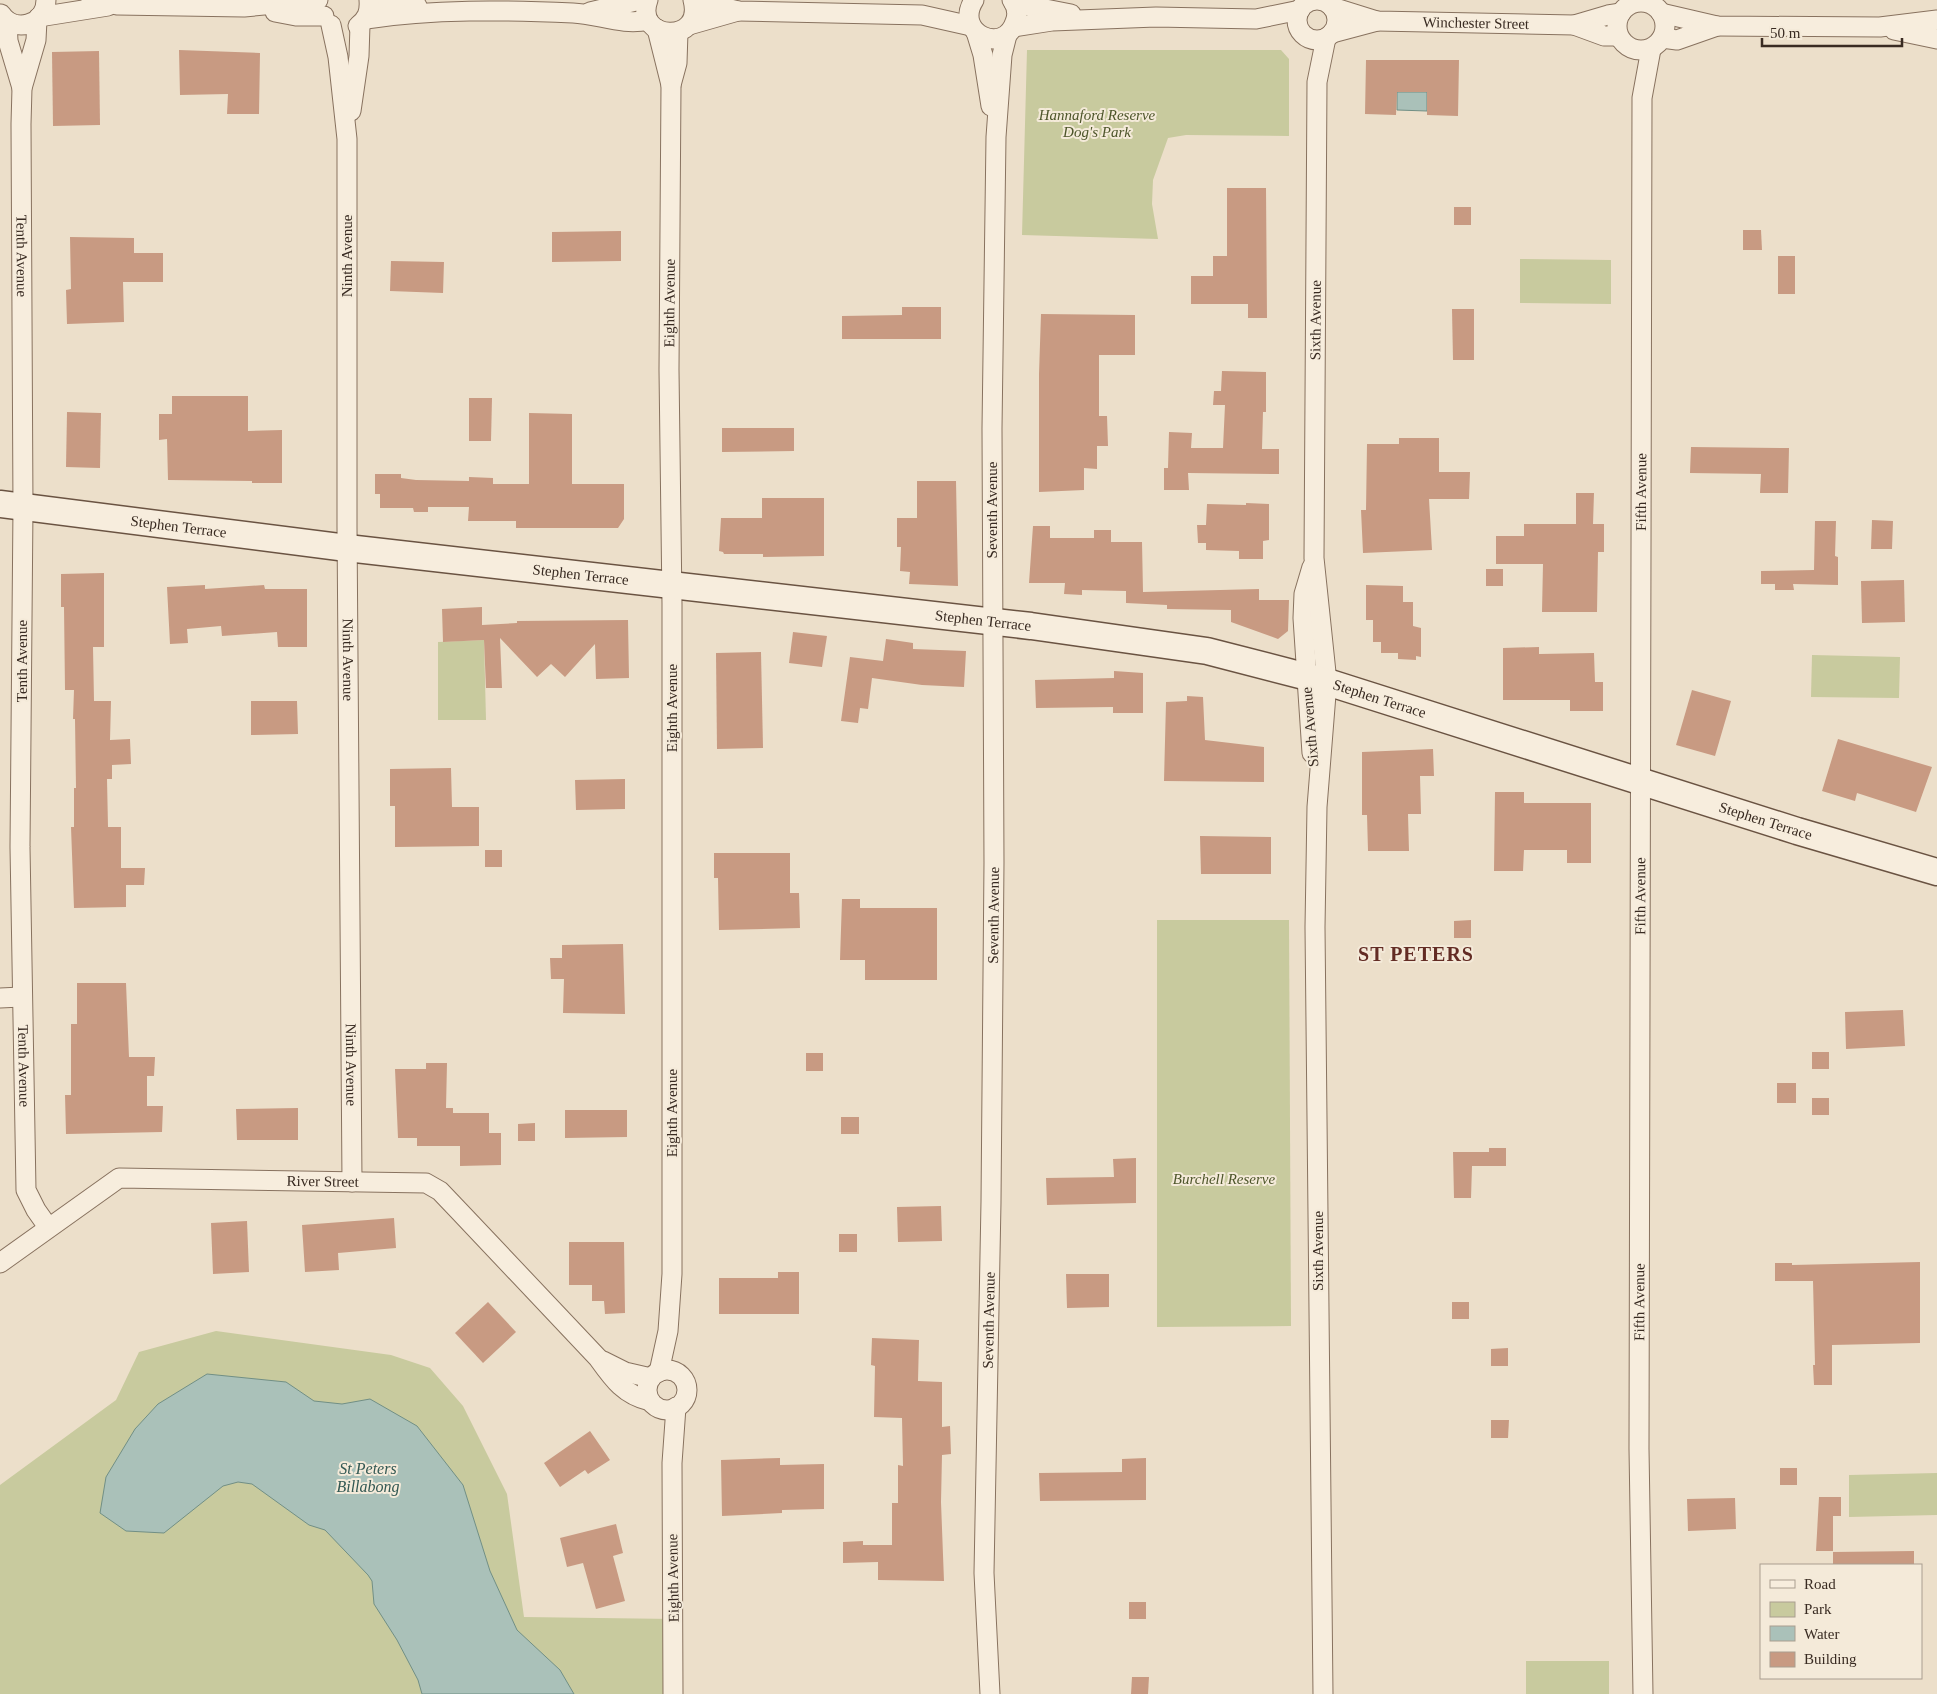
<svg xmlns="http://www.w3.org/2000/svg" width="1937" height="1694" font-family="'Times New Roman',serif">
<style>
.green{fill:#c8ca9e}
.water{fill:#aac1b9;stroke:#718f85}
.building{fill:#c89a82}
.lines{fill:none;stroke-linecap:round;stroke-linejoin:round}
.street-casing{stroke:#88725f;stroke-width:21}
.secondary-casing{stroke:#6a5342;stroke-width:29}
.street{stroke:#f7eddd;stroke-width:19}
.secondary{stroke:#f7eddd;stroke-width:26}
.labels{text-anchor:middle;stroke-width:4;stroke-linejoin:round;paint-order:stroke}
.street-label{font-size:15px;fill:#392b22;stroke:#f4ead9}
.park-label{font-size:15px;font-style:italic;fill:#4d552a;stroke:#f4ead9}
.water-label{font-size:16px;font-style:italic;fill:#325853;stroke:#f4ead9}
.district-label{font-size:20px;font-weight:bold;letter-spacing:1px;fill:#632c24;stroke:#f4ead9}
</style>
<rect width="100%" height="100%" fill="#ecdfca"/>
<g class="green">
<path d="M 1027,50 L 1281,50 L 1289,59 L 1289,136 L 1186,135 L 1168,138 L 1153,180 L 1152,204 L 1158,239 L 1022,235 Z"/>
<path d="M 1520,259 L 1611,260 L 1611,304 L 1520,303 Z"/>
<path d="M 484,640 L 486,720 L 438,720 L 438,642 Z"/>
<path d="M 1812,655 L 1900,657 L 1899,698 L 1811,697 Z"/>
<path d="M 1157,920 L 1289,920 L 1291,1326 L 1157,1327 Z"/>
<path d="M 216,1331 L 391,1355 L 430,1368 L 463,1406 L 507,1494 L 524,1617 L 674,1619 L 671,1694 L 0,1694 L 0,1485 L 116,1400 L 139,1352 Z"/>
<path d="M 1937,1473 L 1937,1515 L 1849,1517 L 1849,1475 Z"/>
<rect x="1526" y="1661" width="83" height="33"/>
</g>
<g class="water">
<path d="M 1397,92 L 1427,92 L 1427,111 L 1397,110 Z"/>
<path d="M 207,1374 L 286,1382 L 314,1401 L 342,1404 L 370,1399 L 417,1426 L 463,1485 L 490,1571 L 517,1630 L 560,1670 L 574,1694 L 422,1694 L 418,1680 L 397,1640 L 374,1604 L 372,1581 L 368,1575 L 325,1530 L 309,1525 L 252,1484 L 238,1482 L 223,1486 L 164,1533 L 126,1531 L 100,1513 L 106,1477 L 135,1429 L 158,1404 Z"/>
</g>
<g class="building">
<path d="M 179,50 L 260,53 L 259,114 L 227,114 L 228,94 L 180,95 Z"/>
<path d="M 99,51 L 100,125 L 53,126 L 52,52 Z"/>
<path d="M 1366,60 L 1459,60 L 1458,116 L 1427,115 L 1427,92 L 1397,92 L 1396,115 L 1365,114 Z"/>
<path d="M 1227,188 L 1266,188 L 1267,318 L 1248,318 L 1248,304 L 1191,304 L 1191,276 L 1213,276 L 1213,256 L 1227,256 Z"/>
<rect x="1454" y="207" width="17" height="18"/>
<path d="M 1743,230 L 1761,230 L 1762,250 L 1743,250 Z"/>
<path d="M 621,231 L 621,261 L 552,262 L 552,232 Z"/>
<path d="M 70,237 L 134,238 L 134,253 L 163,253 L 163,282 L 123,282 L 124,322 L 67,324 L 66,290 L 71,289 Z"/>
<rect x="1778" y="256" width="17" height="38"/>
<path d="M 391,261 L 444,262 L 443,293 L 390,291 Z"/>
<path d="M 902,307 L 941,307 L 941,339 L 842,339 L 842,316 L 902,315 Z"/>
<path d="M 1452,309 L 1474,309 L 1474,360 L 1453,360 Z"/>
<path d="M 1041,314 L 1135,315 L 1135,355 L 1099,355 L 1099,416 L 1107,416 L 1108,446 L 1097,446 L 1097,469 L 1084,468 L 1084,490 L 1039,492 L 1039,374 Z"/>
<path d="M 1222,371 L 1266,372 L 1266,412 L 1263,412 L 1262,449 L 1279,449 L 1279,474 L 1188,473 L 1189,490 L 1164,490 L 1164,468 L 1168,468 L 1169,432 L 1192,433 L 1191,448 L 1223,448 L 1225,405 L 1213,405 L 1214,391 L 1221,391 Z"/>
<path d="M 172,396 L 248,396 L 248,431 L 282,430 L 282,483 L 252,483 L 252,481 L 168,480 L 167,439 L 159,440 L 159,414 L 172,414 Z"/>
<path d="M 469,398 L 492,398 L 491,441 L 469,441 Z"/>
<path d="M 67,412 L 101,413 L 100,468 L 66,467 Z"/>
<path d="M 529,413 L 572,414 L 572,484 L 624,484 L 624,519 L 618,528 L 516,528 L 516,521 L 468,521 L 469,507 L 428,507 L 428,512 L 414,512 L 413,508 L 380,508 L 380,494 L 375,494 L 375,474 L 401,474 L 401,478 L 416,480 L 469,481 L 469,477 L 493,478 L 493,484 L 529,484 Z"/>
<path d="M 722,428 L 794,428 L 794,451 L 722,452 Z"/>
<path d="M 1399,438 L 1439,438 L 1439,472 L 1470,472 L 1469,499 L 1429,499 L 1432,550 L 1363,553 L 1361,510 L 1366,510 L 1367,444 L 1399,444 Z"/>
<path d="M 1691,447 L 1789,448 L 1788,493 L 1760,493 L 1761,474 L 1690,473 Z"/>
<path d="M 917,481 L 956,481 L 958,586 L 909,584 L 910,572 L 900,571 L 901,547 L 897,547 L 897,518 L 917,518 Z"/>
<path d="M 1576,493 L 1594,493 L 1593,524 L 1604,524 L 1604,552 L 1598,552 L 1597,612 L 1542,612 L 1543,564 L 1496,564 L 1496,536 L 1524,536 L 1524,524 L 1576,524 Z"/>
<path d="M 762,498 L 824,498 L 824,556 L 763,557 L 763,554 L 724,554 L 723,552 L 719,551 L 721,518 L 762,518 Z"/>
<path d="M 1246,503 L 1269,504 L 1269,540 L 1263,541 L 1263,559 L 1239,559 L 1239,551 L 1206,550 L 1206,543 L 1198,543 L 1197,525 L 1206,525 L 1207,504 L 1246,505 Z"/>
<path d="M 1872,520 L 1893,521 L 1892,549 L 1871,549 Z"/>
<path d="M 1815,521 L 1836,521 L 1835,556 L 1838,557 L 1838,585 L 1793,584 L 1794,590 L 1775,590 L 1775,584 L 1761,584 L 1761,571 L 1814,570 Z"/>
<path d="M 1033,526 L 1050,526 L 1050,538 L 1094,538 L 1094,530 L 1111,530 L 1111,542 L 1142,542 L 1143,592 L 1259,589 L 1259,600 L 1289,600 L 1288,631 L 1278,639 L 1231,622 L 1231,610 L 1167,609 L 1167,605 L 1126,603 L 1126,591 L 1082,590 L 1082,595 L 1064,594 L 1065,583 L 1029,583 Z"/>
<rect x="1486" y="569" width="17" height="17"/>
<path d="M 104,573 L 104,647 L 93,647 L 94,701 L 111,701 L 110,740 L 130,739 L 131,764 L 112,765 L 112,779 L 107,779 L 108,827 L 121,827 L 121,868 L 145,868 L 144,885 L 126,885 L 126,907 L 74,908 L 71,827 L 74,827 L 74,788 L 76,788 L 75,719 L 73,719 L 74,690 L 65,690 L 64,607 L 61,607 L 61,574 Z"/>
<path d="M 1904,580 L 1905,622 L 1862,623 L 1861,581 Z"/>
<path d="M 205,585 L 205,589 L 264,585 L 265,589 L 307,589 L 307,647 L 278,647 L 277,632 L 222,636 L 221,626 L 187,629 L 188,643 L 170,644 L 167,587 Z"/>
<path d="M 1366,585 L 1403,586 L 1403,602 L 1413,602 L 1413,626 L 1421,628 L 1421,657 L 1416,656 L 1416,660 L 1398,659 L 1398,653 L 1381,653 L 1381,642 L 1373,642 L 1373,620 L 1366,620 Z"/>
<path d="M 482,607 L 482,625 L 517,623 L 517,621 L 628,620 L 629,678 L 596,679 L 595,644 L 565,677 L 551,664 L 537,677 L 500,638 L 502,688 L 486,688 L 484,640 L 443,642 L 442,609 Z"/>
<path d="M 793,632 L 827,636 L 822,667 L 789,663 Z"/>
<path d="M 886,639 L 913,643 L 913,649 L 966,651 L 964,687 L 922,685 L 872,678 L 868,709 L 860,708 L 858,723 L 841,721 L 850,657 L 883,661 Z"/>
<path d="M 1539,647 L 1539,654 L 1594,653 L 1595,682 L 1603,682 L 1603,711 L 1570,711 L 1570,700 L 1503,700 L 1503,648 Z"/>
<path d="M 761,652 L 763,748 L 717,749 L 716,653 Z"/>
<path d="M 1114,671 L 1143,673 L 1143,713 L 1113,713 L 1113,707 L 1036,708 L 1035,680 L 1114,678 Z"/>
<path d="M 1692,690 L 1731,701 L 1715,756 L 1676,745 Z"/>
<path d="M 1187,696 L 1203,697 L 1205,740 L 1264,747 L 1264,782 L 1164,781 L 1166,702 L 1187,701 Z"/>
<path d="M 251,701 L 297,701 L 298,734 L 251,735 Z"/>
<path d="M 1838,739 L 1932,767 L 1916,812 L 1857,793 L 1855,801 L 1822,791 Z"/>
<path d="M 1433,749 L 1434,776 L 1420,776 L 1421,814 L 1408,814 L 1409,851 L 1368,851 L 1367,815 L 1362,815 L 1362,752 Z"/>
<path d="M 451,768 L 452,807 L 479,807 L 479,846 L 395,847 L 395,806 L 390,806 L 390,769 Z"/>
<path d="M 625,779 L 625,809 L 576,810 L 575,780 Z"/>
<path d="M 1495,792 L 1524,792 L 1524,803 L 1591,803 L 1591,863 L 1567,863 L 1567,850 L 1524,850 L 1523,871 L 1494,871 Z"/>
<path d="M 1200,836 L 1271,837 L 1271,874 L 1201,874 Z"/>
<rect x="485" y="850" width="17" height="17"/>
<path d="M 714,853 L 790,853 L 790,893 L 799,893 L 800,928 L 719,930 L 718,878 L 714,878 Z"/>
<path d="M 842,899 L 860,899 L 860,908 L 937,908 L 937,980 L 865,980 L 865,960 L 840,960 Z"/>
<path d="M 1471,920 L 1471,938 L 1454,938 L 1454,921 Z"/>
<path d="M 623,944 L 625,1014 L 563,1013 L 564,979 L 551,979 L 550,958 L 562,958 L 562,945 Z"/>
<path d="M 77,983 L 126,983 L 129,1057 L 155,1057 L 154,1076 L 147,1076 L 147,1106 L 163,1106 L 162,1132 L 66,1134 L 65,1095 L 71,1095 L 71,1024 L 77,1024 Z"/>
<path d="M 1903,1010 L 1905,1046 L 1846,1049 L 1845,1012 Z"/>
<rect x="1812" y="1052" width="17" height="17"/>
<rect x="806" y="1053" width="17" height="18"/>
<path d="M 426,1063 L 447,1063 L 446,1108 L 453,1108 L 453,1113 L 489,1113 L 489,1133 L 501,1133 L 501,1165 L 460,1166 L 460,1146 L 417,1146 L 417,1138 L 398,1138 L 395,1069 L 426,1069 Z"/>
<rect x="1777" y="1083" width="19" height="20"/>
<rect x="1812" y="1098" width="17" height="17"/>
<path d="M 298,1108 L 298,1140 L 237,1140 L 236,1109 Z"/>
<path d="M 565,1110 L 627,1110 L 627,1137 L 565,1138 Z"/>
<rect x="841" y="1117" width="18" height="17"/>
<path d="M 535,1123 L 535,1141 L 518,1141 L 518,1124 Z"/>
<path d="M 1489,1148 L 1506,1148 L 1506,1166 L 1472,1166 L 1471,1198 L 1454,1198 L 1453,1152 L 1489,1152 Z"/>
<path d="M 1136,1158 L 1136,1203 L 1047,1205 L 1046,1178 L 1114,1177 L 1113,1159 Z"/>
<path d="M 941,1206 L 942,1241 L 898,1242 L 897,1207 Z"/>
<path d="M 394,1218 L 396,1248 L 338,1253 L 339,1270 L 305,1272 L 302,1225 Z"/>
<path d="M 247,1221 L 249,1272 L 213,1274 L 211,1223 Z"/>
<rect x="839" y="1234" width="18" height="18"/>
<path d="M 569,1242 L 624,1242 L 625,1313 L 605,1314 L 604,1301 L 592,1301 L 592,1285 L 569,1285 Z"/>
<path d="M 1920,1262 L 1920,1343 L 1832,1345 L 1832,1385 L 1814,1385 L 1813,1365 L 1815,1365 L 1813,1281 L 1775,1281 L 1775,1263 L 1792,1263 L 1792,1265 Z"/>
<path d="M 778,1272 L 799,1272 L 799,1314 L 719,1314 L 719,1278 L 778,1278 Z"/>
<path d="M 1066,1274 L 1109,1274 L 1109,1307 L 1067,1308 Z"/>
<path d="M 488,1302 L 516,1332 L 483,1363 L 455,1333 Z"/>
<rect x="1452" y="1302" width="17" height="17"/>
<path d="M 872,1338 L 919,1340 L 918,1381 L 942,1382 L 942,1427 L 950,1426 L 951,1454 L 942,1455 L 941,1502 L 944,1581 L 878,1580 L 878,1562 L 843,1563 L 843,1542 L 863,1541 L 863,1545 L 892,1545 L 892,1503 L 898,1503 L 898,1465 L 903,1466 L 902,1418 L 874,1417 L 875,1366 L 871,1365 Z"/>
<path d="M 1508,1348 L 1508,1366 L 1491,1366 L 1491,1349 Z"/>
<path d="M 1491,1420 L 1509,1420 L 1508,1438 L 1491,1438 Z"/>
<path d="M 590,1431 L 610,1460 L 588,1474 L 585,1470 L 560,1487 L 544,1463 Z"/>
<path d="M 780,1458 L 780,1465 L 824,1464 L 824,1509 L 782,1510 L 782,1513 L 722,1516 L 721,1460 Z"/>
<path d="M 1146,1458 L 1146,1500 L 1040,1501 L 1039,1473 L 1122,1472 L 1122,1459 Z"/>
<rect x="1780" y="1468" width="17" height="17"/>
<path d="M 1819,1497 L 1841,1497 L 1841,1516 L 1833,1516 L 1833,1551 L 1816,1551 Z"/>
<path d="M 1735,1498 L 1736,1529 L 1688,1531 L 1687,1499 Z"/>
<path d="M 616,1524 L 623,1553 L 613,1556 L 625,1601 L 596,1609 L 583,1563 L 567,1567 L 560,1538 Z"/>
<path d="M 1914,1551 L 1914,1565 L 1833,1565 L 1833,1552 Z"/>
<rect x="1129" y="1602" width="17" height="17"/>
<path d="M 1132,1677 L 1149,1677 L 1148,1694 L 1131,1694 Z"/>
</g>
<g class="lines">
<defs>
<g id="street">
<path d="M 91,0 L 117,5 L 244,7 L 318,0"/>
<path d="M 383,0 L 417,6"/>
<path d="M 648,0 C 633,41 705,45 693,0"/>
<path d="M 695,0 L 738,11 L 922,15 L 971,26"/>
<path d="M 974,0 C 953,33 1004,56 1015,22 C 1018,15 1017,7 1012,0"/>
<circle cx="1317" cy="20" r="20"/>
<circle cx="1641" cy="26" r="24"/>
<path d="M 1014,3 L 1071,14"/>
<path id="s1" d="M 1332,7 L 1377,21 L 1574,25 L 1608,15 L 1621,13"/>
<path d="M 275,12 L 296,16 L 324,16"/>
<path d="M 590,12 L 640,0"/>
<path d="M 1661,13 L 1717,26 L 1880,27 L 1937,20"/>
<path d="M 1,14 C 14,34 46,25 46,0"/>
<path d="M 39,17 L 108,6"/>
<path d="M 366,19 C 434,9 504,10 573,13 C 598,14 623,26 648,20"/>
<path id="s2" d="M 37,20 L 36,40 L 22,88 L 21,124 L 23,507 L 20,847 L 26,1190 L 36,1210 L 48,1227"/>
<path d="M 7,21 L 8,41 L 22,88"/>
<path id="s3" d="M 331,25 L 338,57 L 347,139 L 347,527 L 352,1182"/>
<path d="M 689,25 L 738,11"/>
<path d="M 1574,25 L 1604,36 L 1618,36"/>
<path d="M 358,26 C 367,19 370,12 369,0"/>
<path d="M 1014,27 L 1052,21 L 1156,17 L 1256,19 L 1300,10"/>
<path d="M 657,29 L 671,85"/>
<path d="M 1894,30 L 1937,39"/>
<path d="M 976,32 L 983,55 L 991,106"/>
<path d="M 1332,33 L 1377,21"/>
<path d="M 1662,38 L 1677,40 L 1717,26"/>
<path d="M 351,111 L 359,56 L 360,25"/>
<path d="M 1312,567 L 1304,594 L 1303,618 L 1312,753"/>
<path d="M 0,998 L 21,997"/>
<path id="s4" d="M 0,1263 L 119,1178 L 426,1183 L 440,1191 L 460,1212 L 598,1358 C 613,1379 624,1395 650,1401"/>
<path d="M 603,1361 L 625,1372 L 651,1378"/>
<circle cx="667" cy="1390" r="20"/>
<path id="s5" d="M 659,1372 L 668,1331 L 672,1274 L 672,604 L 669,370 L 671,85 L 677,63 L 678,32"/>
<path d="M 673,1694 L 672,1463 L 676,1407"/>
<path id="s6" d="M 990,1694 L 984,1573 L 991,1202 L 994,862 L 992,429 L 996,137 L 1002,55 L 1007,35"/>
<path id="s7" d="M 1323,1694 L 1315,927 L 1317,807 L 1327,682 L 1314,558 L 1317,82 L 1326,38"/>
<path id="s8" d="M 1643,1694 L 1639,1449 L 1642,98 L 1651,49"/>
</g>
<g id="secondary">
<path id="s9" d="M 0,504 L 347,548 L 1031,626 L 1207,651 L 1327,682 L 1797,831 L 1937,872"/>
</g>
</defs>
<use href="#street" class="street-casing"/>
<use href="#secondary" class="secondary-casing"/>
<use href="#street" class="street"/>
<use href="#secondary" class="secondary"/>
</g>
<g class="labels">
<g class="street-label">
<text dy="5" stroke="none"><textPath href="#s1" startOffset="146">Winchester Street</textPath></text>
<text dy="5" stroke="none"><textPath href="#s2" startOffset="238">Tenth Avenue</textPath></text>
<text transform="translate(347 256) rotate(-90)" y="5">Ninth Avenue</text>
<text dy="5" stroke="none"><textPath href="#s5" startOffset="1070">Eighth Avenue</textPath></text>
<text dy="5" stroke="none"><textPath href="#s7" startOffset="1375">Sixth Avenue</textPath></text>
<text dy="5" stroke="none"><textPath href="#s8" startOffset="1202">Fifth Avenue</textPath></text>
<text transform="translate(992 510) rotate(-90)" y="5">Seventh Avenue</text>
<text dy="5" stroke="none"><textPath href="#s9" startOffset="180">Stephen Terrace</textPath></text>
<text dy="5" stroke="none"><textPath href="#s9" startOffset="585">Stephen Terrace</textPath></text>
<text dy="5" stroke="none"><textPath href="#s9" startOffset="990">Stephen Terrace</textPath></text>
<text transform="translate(22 661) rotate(-90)" y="5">Tenth Avenue</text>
<text dy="5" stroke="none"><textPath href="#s3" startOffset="636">Ninth Avenue</textPath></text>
<text dy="5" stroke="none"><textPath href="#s9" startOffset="1395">Stephen Terrace</textPath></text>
<text transform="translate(672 708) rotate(-90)" y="5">Eighth Avenue</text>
<text transform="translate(1310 727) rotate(-95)" y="5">Sixth Avenue</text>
<text dy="5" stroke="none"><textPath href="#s9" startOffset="1800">Stephen Terrace</textPath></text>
<text dy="5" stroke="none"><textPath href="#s8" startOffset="798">Fifth Avenue</textPath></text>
<text dy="5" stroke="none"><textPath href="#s6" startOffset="779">Seventh Avenue</textPath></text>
<text dy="5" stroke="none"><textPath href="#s2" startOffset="1048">Tenth Avenue</textPath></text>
<text dy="5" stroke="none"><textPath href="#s3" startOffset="1041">Ninth Avenue</textPath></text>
<text transform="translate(672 1113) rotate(-90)" y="5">Eighth Avenue</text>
<text dy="5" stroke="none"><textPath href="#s4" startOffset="350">River Street</textPath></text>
<text transform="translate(1318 1251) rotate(-90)" y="5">Sixth Avenue</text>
<text dy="5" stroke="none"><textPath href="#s8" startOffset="392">Fifth Avenue</textPath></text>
<text dy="5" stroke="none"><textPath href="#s6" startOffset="374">Seventh Avenue</textPath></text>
<text transform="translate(673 1578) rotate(-91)" y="5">Eighth Avenue</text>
</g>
<g class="park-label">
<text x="1097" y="120">Hannaford Reserve<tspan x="1097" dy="17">Dog's Park</tspan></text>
<text x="1224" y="1184">Burchell Reserve</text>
</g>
<g class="water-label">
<text x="368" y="1474">St Peters<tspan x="368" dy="18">Billabong</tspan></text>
</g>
<g class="district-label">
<text x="1416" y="961">ST PETERS</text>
</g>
</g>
<rect x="1760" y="1564" width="162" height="115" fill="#f4ead9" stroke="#a99e90"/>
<rect x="1770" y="1580" width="25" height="8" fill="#f7eddd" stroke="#a99e90"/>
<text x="1804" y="1589" font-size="15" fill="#392b22">Road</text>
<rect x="1770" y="1602" width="25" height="15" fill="#c8ca9e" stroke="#a99e90"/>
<text x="1804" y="1614" font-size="15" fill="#392b22">Park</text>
<rect x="1770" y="1626" width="25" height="15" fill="#aac1b9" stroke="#a99e90"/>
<text x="1804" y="1639" font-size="15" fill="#392b22">Water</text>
<rect x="1770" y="1652" width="25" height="15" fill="#c89a82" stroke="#a99e90"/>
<text x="1804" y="1664" font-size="15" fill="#392b22">Building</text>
<path d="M1762 38v8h140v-8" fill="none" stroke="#392b22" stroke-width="2.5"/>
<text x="1770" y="38" font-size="15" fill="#392b22" stroke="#f4ead9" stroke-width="4" paint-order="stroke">50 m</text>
</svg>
